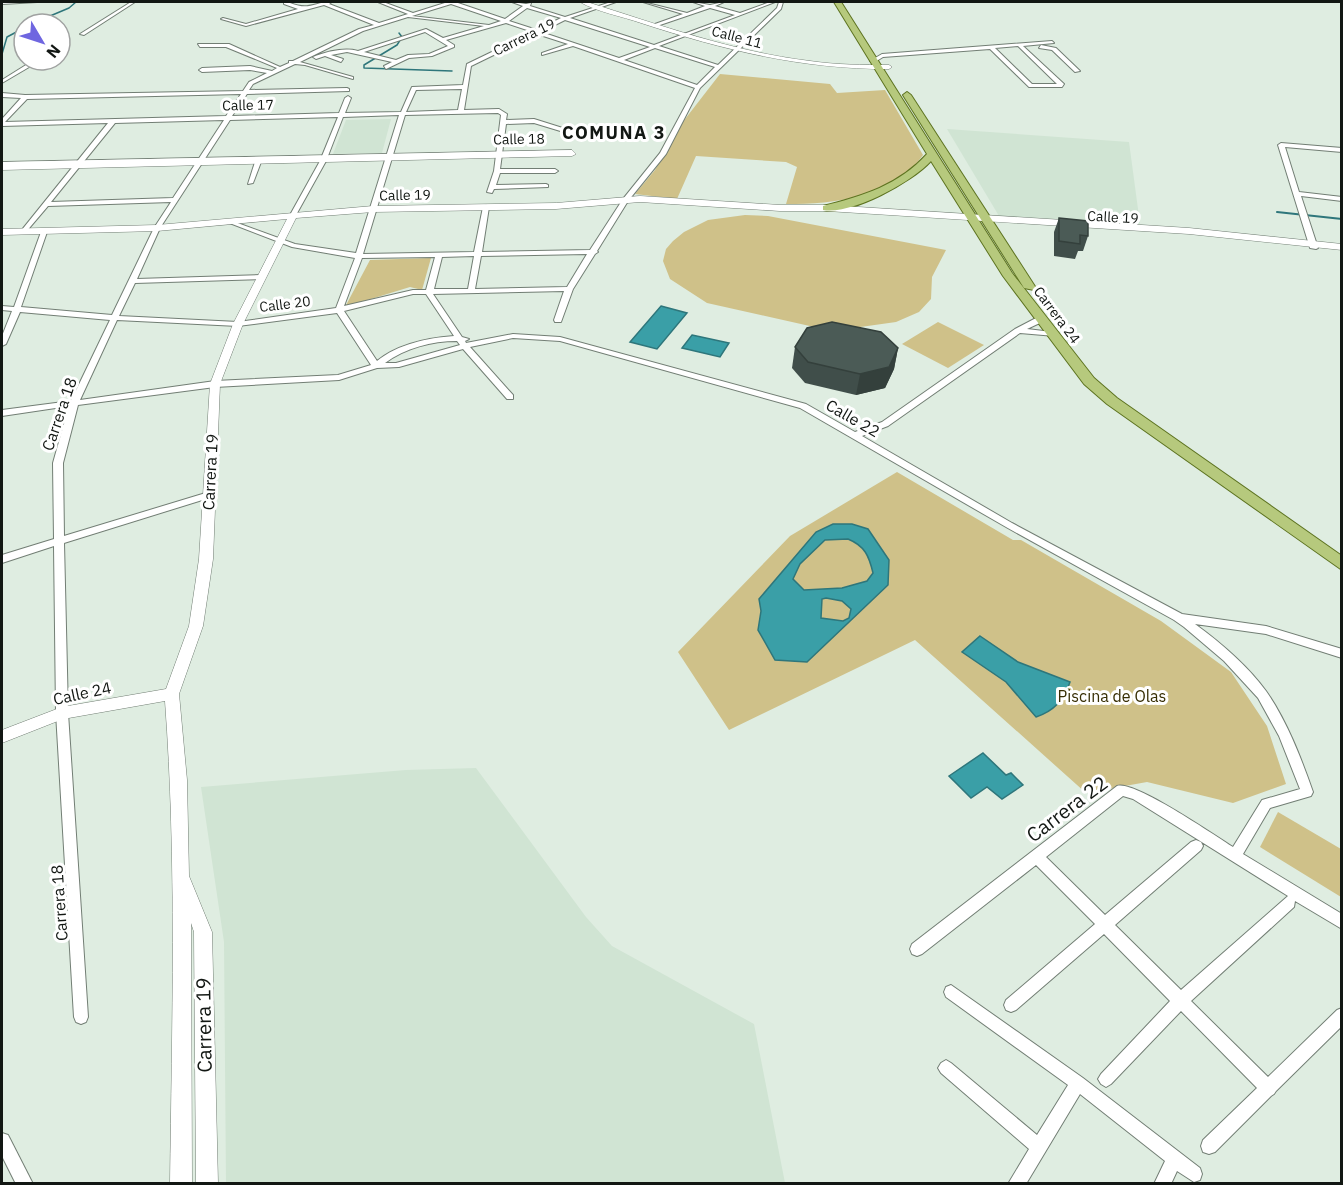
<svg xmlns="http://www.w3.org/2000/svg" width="1343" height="1185" font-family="'IBM Plex Sans',sans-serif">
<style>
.built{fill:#d0e4d3}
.green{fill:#cfc189}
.water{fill:#3a9fa7;stroke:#2e767b;stroke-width:1.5;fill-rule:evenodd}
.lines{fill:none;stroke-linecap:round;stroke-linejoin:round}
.stream-far1{stroke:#2e767b;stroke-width:1.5}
.stream{stroke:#2e767b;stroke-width:2}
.minor-casing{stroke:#727e74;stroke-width:2}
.tertiary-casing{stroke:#727e74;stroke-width:1}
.primary-casing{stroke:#5d7320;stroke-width:2}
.minor{fill:#fff;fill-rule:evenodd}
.tertiary{fill:#fff;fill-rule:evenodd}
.primary{fill:#b6c97d;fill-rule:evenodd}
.wall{fill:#404e4a}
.shaded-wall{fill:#34403c}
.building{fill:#4b5b56;stroke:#34403c;stroke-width:1.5}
.labels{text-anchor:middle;stroke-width:6;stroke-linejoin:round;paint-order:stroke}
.far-street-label{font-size:14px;fill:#121713;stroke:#fff}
.street-label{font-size:16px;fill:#121713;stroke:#fff}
.park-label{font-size:16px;fill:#372e04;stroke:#fff}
.far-district-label{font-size:18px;font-weight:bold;letter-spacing:1.5px;fill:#121713;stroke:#fff}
.near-street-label{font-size:20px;fill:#121713;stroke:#fff}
</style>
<rect width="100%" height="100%" fill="#dfede1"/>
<g class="built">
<path d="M 391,119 L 382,153 L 333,154 L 346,120 Z"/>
<path d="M 947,129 L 1129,142 L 1140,224 L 999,216 Z"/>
<path d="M 476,768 L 586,917 L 612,946 L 754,1024 L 785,1183 L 226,1183 L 224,942 L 201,787 L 406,770 Z"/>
</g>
<g class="green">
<path d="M 720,74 L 830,84 L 837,93 L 885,90 L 923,155 C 893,198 835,204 786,204 L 797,167 L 786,162 L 696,156 L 677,199 L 635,194 L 655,170 L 682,123 Z"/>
<path d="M 745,215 L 768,216 L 946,250 L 932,277 L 931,299 L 919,312 L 896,322 L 832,331 L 707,303 L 670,279 L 663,261 L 666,249 L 673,241 L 684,232 L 708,220 Z"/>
<path d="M 431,258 L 422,290 L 410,287 L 345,307 L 370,260 Z"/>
<path d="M 938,322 L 984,345 L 948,368 L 902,344 Z"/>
<path d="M 897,472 L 1013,540 L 1021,540 L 1161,621 L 1231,672 L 1267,726 L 1286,784 L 1233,803 L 1147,782 L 1086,793 L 915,640 L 729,730 L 678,652 L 790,536 Z"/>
<path d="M 1278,812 L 1341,849 L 1341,897 L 1260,847 Z"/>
</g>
<g class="water">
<path d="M 661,306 L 687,313 L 657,349 L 630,342 Z"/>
<path d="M 692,335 L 729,343 L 720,357 L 682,348 Z"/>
<path d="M 833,524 L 852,524 L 868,529 L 889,560 L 888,585 L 807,662 L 775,660 L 758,630 L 761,611 L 759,599 L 816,532 ZM 848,539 C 865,546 869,556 873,573 L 867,581 L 842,588 L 804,590 L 793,579 L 800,564 L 825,540 ZM 826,598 L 842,601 L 851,609 L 849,618 L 843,621 L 821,618 L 822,599 Z"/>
<path d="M 980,636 L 1018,662 L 1070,682 C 1064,700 1054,711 1036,717 L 1006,682 L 962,652 Z"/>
<path d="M 983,753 L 1006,775 L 1011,773 L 1023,785 L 1002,799 L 987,787 L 971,798 L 949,776 Z"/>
</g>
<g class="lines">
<g class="stream-far1">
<path d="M 31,24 L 69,8 L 76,2"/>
<path d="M 399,33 L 402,37 L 397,45 L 364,65 L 364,68 L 452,71"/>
<path d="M 2,54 L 7,37 L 24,28"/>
</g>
<path class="stream" d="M 1277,212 L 1342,219"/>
<defs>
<g id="minor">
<path d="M 2,2 L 37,2 L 2,4 Z"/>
<path d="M 131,2 L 135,2 L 84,35 L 80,34 Z"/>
<path d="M 284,2 L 290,2 L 290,3 C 310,11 313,2 332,2 L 329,4 L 379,23 L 408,14 L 378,2 L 383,2 L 413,13 L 448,2 L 455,2 L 505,19 L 523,6 L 512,2 L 526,4 L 531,3 L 530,6 L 565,17 L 611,2 L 616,2 L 570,18 L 654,45 L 735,15 L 710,8 L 657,26 L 655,24 L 683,14 L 643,2 L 687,13 L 705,6 L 693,2 L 710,5 L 724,2 L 715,6 L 740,13 L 770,2 L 775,2 L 659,46 L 718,65 L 777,8 L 779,2 L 783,2 L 781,9 L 700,88 L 666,154 L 628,201 L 597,251 L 598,252 L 595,254 L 573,289 L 561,322 L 555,322 L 554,320 L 564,291 L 433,294 L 462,337 L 469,339 L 465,341 L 466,343 L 513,334 L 560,337 L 806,404 L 855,432 L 882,422 L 1015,329 L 1038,317 L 1044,317 L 1044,321 L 1027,329 L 1052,332 L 1055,332 L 1055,336 L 1020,333 L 888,426 L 862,436 L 1012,523 L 1182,614 L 1266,626 L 1342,649 L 1342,658 L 1266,634 L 1195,624 C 1221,643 1247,665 1266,691 C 1287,721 1301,758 1313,792 L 1311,796 L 1270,808 L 1243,854 L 1342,914 L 1342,929 L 1295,901 L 1294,907 L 1191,1001 L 1268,1077 L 1337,1010 L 1342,1008 L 1342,1026 L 1276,1091 L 1274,1094 L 1271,1096 L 1215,1152 L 1209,1154 L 1203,1152 L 1201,1146 L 1203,1140 L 1257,1088 L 1181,1011 L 1111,1084 L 1106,1087 L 1101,1084 L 1098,1079 L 1101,1074 L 1170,1001 L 1104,934 L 1016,1010 L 1011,1012 L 1006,1010 L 1004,1005 L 1006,1000 L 1095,924 L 1036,865 L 922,954 L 917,956 L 912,954 L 910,949 L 912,944 L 1117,786 C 1134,780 1214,835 1233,847 L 1262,800 L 1300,789 L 1279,736 L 1258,698 L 1224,661 L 1184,627 L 1174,620 L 1006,527 L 800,408 L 560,341 L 513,338 L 470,347 L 513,395 L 513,399 L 507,399 L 463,349 L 399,367 L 377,368 L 339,380 L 215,387 L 78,405 L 63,463 L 64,536 L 209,492 L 214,495 L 212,497 L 64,543 L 68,713 L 88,1017 L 86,1022 L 81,1024 L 76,1022 L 74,1017 L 56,713 L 54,546 L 2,563 L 2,555 L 54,539 L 53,463 L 69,406 L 2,416 L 2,410 L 71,401 L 110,320 L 20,312 L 6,344 L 2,346 L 2,336 L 12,311 L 2,310 L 2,306 L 14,307 L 41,232 L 44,230 L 47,232 L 21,307 L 112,315 L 154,228 L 171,202 L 48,206 L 25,233 L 21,233 L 21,231 L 108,123 L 2,126 L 2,119 L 21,98 L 2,97 L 2,93 L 25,95 L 243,91 L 249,82 L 267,73 L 250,70 L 202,72 L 199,70 L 202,68 L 250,66 L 272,71 L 277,68 L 226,47 L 200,47 L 198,44 L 229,44 L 280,67 L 289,63 L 289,61 L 293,61 L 359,29 L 374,25 L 324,5 L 246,26 L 221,19 L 223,18 L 246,24 L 298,9 L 284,4 ZM 451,4 L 501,21 L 489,25 L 412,16 ZM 527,8 L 561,18 L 537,30 L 509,21 ZM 408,17 L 484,26 L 443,38 L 426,29 L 358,51 C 343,47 326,52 313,57 L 316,59 L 325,56 L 341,62 L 343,59 L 331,55 L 347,52 L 392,62 L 384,66 L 386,69 L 409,58 L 432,56 L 454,47 L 454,45 L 446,40 L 506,23 L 533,32 L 467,64 L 463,85 L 412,87 L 401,112 L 345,113 L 351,98 L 348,96 L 345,98 L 339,113 L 232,116 L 247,94 L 349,91 L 349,89 L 347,88 L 249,90 L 253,84 L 295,64 L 305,65 L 353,79 L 353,77 L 300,62 L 363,31 ZM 565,20 L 650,47 L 619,58 L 541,32 ZM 425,32 L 448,46 L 429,54 L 408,55 L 396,60 L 364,52 ZM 537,34 L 568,44 L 542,53 L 542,55 L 573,46 L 695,88 L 660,153 L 623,199 L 590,250 L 482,252 L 489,207 L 486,205 L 483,207 L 474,252 L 363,254 L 405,115 L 498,113 L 501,115 L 494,171 L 487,192 L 492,193 L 494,189 L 548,187 L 548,185 L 546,184 L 496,185 L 500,173 L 555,173 L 558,171 L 555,169 L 500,169 L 506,124 L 534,123 L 567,133 L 569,132 L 569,130 L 534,119 L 506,120 L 507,114 L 499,109 L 464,110 L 471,66 ZM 655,48 L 715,67 L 697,85 L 624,60 ZM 462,89 L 458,110 L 406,112 L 416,90 ZM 241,94 L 226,116 L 5,122 L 27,99 ZM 399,115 L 356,253 L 295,244 L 232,221 L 227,222 L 292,247 L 355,258 L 336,308 L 238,322 L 119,316 L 135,283 L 261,279 L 265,277 L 261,275 L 137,279 L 160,228 L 230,120 L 338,117 L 320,161 L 290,215 L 293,217 L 296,215 L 326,161 L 343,117 ZM 224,120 L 173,198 L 51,202 L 115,123 ZM 587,254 L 567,287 L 475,289 L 481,256 ZM 474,256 L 468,289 L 434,289 L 442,257 ZM 435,257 L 426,290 L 413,290 L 344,306 L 362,258 ZM 413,294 L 426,294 L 454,336 C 427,338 398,344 377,361 L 344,311 ZM 337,313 L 371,365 L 338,375 L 215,381 L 80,400 L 117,320 L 238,326 ZM 457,341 L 460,345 L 396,363 L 385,363 C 405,348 432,341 457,341 ZM 1123,796 L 1133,799 L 1288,896 L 1181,990 L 1115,925 L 1201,850 L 1203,846 L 1201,842 L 1196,840 L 1191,842 L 1105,915 L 1046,857 Z"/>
<path d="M 1052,41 L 1054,43 L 1023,46 L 1064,84 L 1062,87 L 1029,87 L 990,49 L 883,57 L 875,62 L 870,61 L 882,54 ZM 1018,46 L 1057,84 L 1032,84 L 995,48 Z"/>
<path d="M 62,43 L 66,44 L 60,49 L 60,45 Z"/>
<path d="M 1041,45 L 1056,48 L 1080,71 L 1075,72 L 1052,50 L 1039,48 Z"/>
<path d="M 34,60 L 41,60 L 2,83 L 2,80 Z"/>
<path d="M 1281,143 L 1342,148 L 1342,152 L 1285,147 L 1299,192 L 1342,197 L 1342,201 L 1301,196 L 1318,248 L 1316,249 L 1310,248 L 1278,145 Z"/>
<path d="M 258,160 L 261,162 L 253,183 L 248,184 L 255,162 Z"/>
<path d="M 951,985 L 1083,1078 L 1200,1168 L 1202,1174 L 1200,1180 L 1194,1182 L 1177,1171 L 1171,1184 L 1154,1184 L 1165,1161 L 1080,1094 L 1026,1184 L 1008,1184 L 1029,1149 L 941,1073 L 938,1068 L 941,1063 L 946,1060 L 951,1063 L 1037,1135 L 1068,1085 L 946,997 L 944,992 L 946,987 Z"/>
<path d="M 2,1133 L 8,1135 L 33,1184 L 16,1184 L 2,1156 Z"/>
</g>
<g id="tertiary">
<path d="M 580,2 L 587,2 C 660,25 734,52 810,61 C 837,65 863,65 889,65 L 892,67 L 889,69 C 801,69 724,50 641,23 C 621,16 597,12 580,2 Z"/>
<path d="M 572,150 L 576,154 L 572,156 L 2,170 L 2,162 Z"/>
<path d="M 640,196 L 780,205 L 827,205 L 1189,228 L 1342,244 L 1342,250 L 1189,234 L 827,211 L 780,211 L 640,202 L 556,209 L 373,212 L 296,218 L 243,324 L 220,384 L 213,559 L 203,626 L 179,694 L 187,780 L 189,876 L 212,932 L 218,1184 L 196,1184 L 194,932 L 191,923 L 192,1184 L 170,1184 C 172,1023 177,862 165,701 L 63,719 L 2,743 L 2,730 L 62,707 L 166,689 L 189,626 L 199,559 L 210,384 L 233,324 L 287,219 L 157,231 L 2,235 L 2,229 L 157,225 L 373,206 L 556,203 Z"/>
</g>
<g id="primary">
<path d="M 834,2 L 841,2 L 1012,273 L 1094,378 L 1117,398 L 1342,556 L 1342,570 L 1107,404 L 1084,384 L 1003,276 L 931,161 C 912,182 852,215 823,210 L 823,206 C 863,196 899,185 927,154 Z"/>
<path d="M 907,92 L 911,95 L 1036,288 L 1034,290 L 1024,288 L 903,95 Z"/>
</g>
</defs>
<use href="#minor" class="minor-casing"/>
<use href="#tertiary" class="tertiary-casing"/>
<use href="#primary" class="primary-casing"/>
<use href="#minor" class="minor"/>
<use href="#tertiary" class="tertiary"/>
<use href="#primary" class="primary"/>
</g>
<g class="wall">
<path d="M 1059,218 L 1088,236 L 1083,251 L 1078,251 L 1075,259 L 1054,256 L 1054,232 Z"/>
<path d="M 795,347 L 898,348 L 894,369 L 885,388 L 856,395 L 805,383 L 792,368 Z"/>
</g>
<path class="shaded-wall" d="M 898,348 L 894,369 L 885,388 L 856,395 L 860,374 Z"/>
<g class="building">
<path d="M 1059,218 L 1088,221 L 1088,236 L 1080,235 L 1080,244 L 1059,241 Z"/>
<path d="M 832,322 L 881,332 L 898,348 L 889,367 L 860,374 L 808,362 L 795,347 L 807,328 Z"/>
</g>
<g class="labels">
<g class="far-street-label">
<text transform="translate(524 37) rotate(-26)" y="5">Carrera 19</text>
<text transform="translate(737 37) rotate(15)" y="5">Calle 11</text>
<text transform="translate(248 105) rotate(-1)" y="5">Calle 17</text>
<text transform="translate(519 139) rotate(-1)" y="5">Calle 18</text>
<text transform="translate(405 195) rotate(-1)" y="5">Calle 19</text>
<text transform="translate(1113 217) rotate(3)" y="5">Calle 19</text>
<text transform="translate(285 304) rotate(-7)" y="5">Calle 20</text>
<text transform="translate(1057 315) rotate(53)" y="5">Carrera 24</text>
</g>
<g class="street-label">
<text transform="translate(59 414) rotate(-71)" y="6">Carrera 18</text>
<text transform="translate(853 418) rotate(30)" y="6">Calle 22</text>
<text transform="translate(210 472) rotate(-87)" y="6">Carrera 19</text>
<text transform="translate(82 693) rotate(-12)" y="6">Calle 24</text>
<text transform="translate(59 903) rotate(-94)" y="6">Carrera 18</text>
</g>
<g class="park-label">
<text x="1112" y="702">Piscina de Olas</text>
</g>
<g class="far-district-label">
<text x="614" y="139">COMUNA 3</text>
</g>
<g class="near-street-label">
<text transform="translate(1067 809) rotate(-37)" y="7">Carrera 22</text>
<text transform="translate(204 1025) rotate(-91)" y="7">Carrera 19</text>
</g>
</g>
<rect width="1343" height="1185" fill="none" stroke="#121713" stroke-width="6"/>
<g transform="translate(42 42) rotate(129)"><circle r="28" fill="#ffffff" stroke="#a0a2a1" stroke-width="1.5"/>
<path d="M0-4.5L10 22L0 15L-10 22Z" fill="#6f66e0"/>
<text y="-9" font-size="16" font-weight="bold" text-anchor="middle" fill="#121713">N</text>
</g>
</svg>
